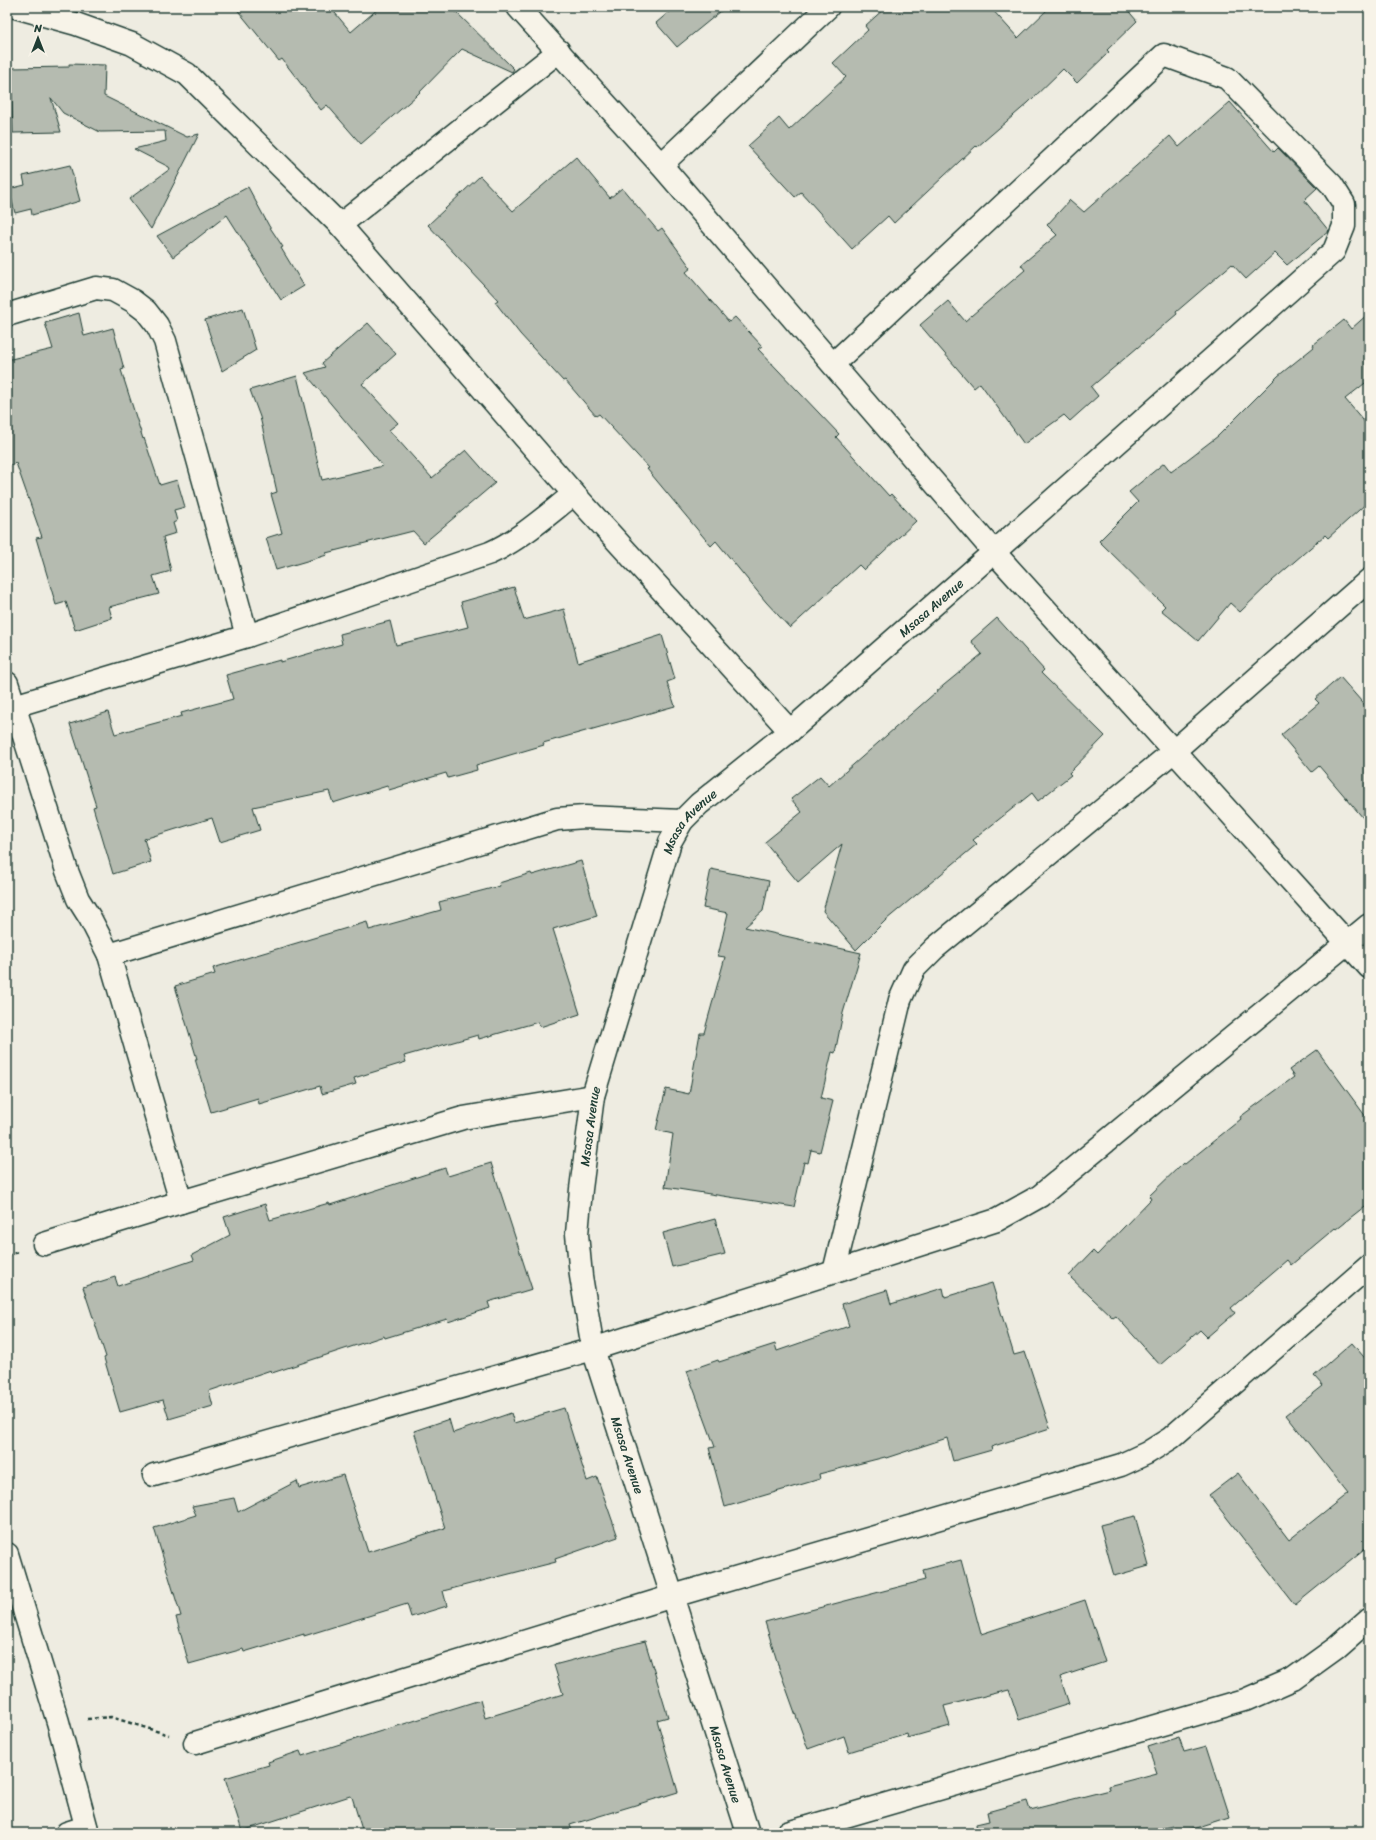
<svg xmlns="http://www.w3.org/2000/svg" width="1376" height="1840" font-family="Sriracha,sans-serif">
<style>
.building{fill:#b5bbb0;stroke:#1f3d34}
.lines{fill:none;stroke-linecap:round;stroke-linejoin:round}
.minor-casing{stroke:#1f3d34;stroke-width:25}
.path{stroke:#1f3d34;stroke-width:2.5;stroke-dasharray:4 3;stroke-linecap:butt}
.minor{stroke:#f7f3e8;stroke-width:22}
.labels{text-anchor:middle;stroke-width:3;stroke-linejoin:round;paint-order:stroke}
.street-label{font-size:13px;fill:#1f3d34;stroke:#f7f3e8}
</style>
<rect width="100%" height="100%" fill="#eeece1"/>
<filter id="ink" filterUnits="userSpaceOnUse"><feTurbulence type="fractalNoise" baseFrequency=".025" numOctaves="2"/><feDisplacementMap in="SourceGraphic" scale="8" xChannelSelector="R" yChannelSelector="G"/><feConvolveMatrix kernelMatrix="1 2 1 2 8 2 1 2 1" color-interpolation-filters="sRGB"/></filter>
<g filter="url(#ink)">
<g class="building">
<path d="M 235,7 L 330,7 L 351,32 L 380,7 L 451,7 L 514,69 L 512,72 L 462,49 L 416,96 L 361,144 L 327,105 L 321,110 L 282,59 L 279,61 Z"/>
<path d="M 675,7 L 726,7 L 677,47 L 656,23 Z"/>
<path d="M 886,7 L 990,7 L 1018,38 L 1050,7 L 1125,7 L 1137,21 L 1107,50 L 1109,52 L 1077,83 L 1063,69 L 1028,103 L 977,147 L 976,146 L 894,223 L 888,216 L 852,249 L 801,192 L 795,197 L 748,146 L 779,118 L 789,130 L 846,77 L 833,63 L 868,30 L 865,26 Z"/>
<path d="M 69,64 L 105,65 L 104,96 L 187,137 L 199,134 L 151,229 L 129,199 L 170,169 L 169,167 L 134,149 L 166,141 L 165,131 L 100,132 L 63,113 L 51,98 L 61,132 L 13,133 L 11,68 L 69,67 Z"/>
<path d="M 1230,102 L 1274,152 L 1278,148 L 1317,188 L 1304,200 L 1329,231 L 1287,265 L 1275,253 L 1246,279 L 1232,264 L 1176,312 L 1177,314 L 1091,387 L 1098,396 L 1070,421 L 1064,415 L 1024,444 L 980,383 L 974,388 L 920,325 L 948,301 L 965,321 L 1025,270 L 1021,265 L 1057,235 L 1047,225 L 1070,200 L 1084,212 L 1170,136 L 1179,147 Z"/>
<path d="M 576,157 L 610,198 L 622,188 L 658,231 L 662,228 L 691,268 L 686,272 L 729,322 L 735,317 L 762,346 L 758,349 L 839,434 L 836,437 L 889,496 L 891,494 L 916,521 L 864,570 L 859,565 L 790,628 L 766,602 L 716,541 L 711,546 L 647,469 L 649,468 L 599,414 L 596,416 L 565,380 L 563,381 L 520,334 L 495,302 L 498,300 L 428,225 L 480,176 L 513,211 Z"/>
<path d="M 70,165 L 80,201 L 32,215 L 31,209 L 15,213 L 9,189 L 25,185 L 23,176 Z"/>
<path d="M 248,187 L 269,226 L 283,247 L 281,248 L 304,286 L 281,300 L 227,215 L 173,257 L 157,236 Z"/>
<path d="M 243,308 L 256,350 L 222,371 L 205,320 Z"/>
<path d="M 79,313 L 84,336 L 113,328 L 124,369 L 121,370 L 143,439 L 144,438 L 160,485 L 177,480 L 185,507 L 174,510 L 177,521 L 173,523 L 176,533 L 163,537 L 171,571 L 153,576 L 159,594 L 109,607 L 112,618 L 75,630 L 66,602 L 56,605 L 36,538 L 42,537 L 16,463 L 7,466 L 7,360 L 53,349 L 45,323 Z"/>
<path d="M 1369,313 L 1369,380 L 1345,399 L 1369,427 L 1369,501 L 1328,538 L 1325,535 L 1272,581 L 1240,612 L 1230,603 L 1198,641 L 1161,610 L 1165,606 L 1099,541 L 1138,502 L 1129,492 L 1164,463 L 1171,472 L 1218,436 L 1278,376 L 1314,347 L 1313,345 L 1344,320 L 1351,329 Z"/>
<path d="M 368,323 L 396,354 L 362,384 L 398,423 L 389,430 L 432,478 L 466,450 L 495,483 L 424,543 L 413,531 L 326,553 L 327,555 L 276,570 L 266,538 L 282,533 L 271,494 L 277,492 L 260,417 L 250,390 L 297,376 L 322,480 L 383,466 L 305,373 L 325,367 L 322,363 Z"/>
<path d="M 514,587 L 524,620 L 564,609 L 578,662 L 662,635 L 675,679 L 667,682 L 675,706 L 543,743 L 544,745 L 476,765 L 477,770 L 448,778 L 446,773 L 389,790 L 387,786 L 333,803 L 329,791 L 253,807 L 260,830 L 220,842 L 212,818 L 144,839 L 151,862 L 113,874 L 93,807 L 96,806 L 70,724 L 108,712 L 115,734 L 182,716 L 181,713 L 233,699 L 226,675 L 280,660 L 280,662 L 342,644 L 340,634 L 390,621 L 396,645 L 468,627 L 461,602 Z"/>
<path d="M 997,618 L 1044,670 L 1041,673 L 1105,736 L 1069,773 L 1071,775 L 1038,801 L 1032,793 L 973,840 L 977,844 L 886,920 L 856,950 L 823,911 L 842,844 L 798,882 L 765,842 L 802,812 L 791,799 L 820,776 L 829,786 L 944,685 L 982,654 L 971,641 Z"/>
<path d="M 1340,677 L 1369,710 L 1369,825 L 1319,766 L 1312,772 L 1281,735 L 1319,703 L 1315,699 Z"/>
<path d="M 581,861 L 597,916 L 553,929 L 580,1014 L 540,1027 L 538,1022 L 479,1039 L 478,1035 L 404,1056 L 406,1062 L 354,1078 L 356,1084 L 322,1094 L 320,1086 L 259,1104 L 258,1098 L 211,1112 L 195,1059 L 197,1059 L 175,986 L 215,974 L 213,968 L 367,922 L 369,930 L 441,910 L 439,902 L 500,886 L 499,883 L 531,873 L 532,875 Z"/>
<path d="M 711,869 L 769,881 L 763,911 L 745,927 L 861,953 L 843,1013 L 835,1053 L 832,1052 L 821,1098 L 833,1101 L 820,1152 L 811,1150 L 808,1163 L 804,1162 L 794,1207 L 665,1187 L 673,1134 L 656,1130 L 666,1089 L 689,1094 L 700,1033 L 704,1033 L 725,957 L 718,956 L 728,913 L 703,908 Z"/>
<path d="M 1317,1050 L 1369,1121 L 1369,1203 L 1336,1229 L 1335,1228 L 1291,1265 L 1287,1260 L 1231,1308 L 1235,1313 L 1207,1337 L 1200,1330 L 1160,1365 L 1116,1316 L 1113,1318 L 1069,1276 L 1093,1251 L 1097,1255 L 1151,1199 L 1149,1196 L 1183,1163 L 1185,1164 L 1241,1119 L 1240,1117 L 1294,1077 L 1289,1070 Z"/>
<path d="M 491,1163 L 532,1289 L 488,1302 L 490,1308 L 448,1322 L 447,1319 L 385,1338 L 384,1336 L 272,1373 L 271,1370 L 209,1391 L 213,1406 L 169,1419 L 163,1400 L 120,1412 L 104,1358 L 106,1357 L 83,1287 L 115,1277 L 118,1286 L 194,1260 L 192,1255 L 230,1235 L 224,1217 L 265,1204 L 270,1220 L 329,1203 L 330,1205 L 445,1168 L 448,1176 Z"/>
<path d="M 715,1219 L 725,1254 L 672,1267 L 663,1233 Z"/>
<path d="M 992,1283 L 1014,1355 L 1025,1352 L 1050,1428 L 991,1447 L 992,1450 L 953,1461 L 947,1438 L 886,1458 L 885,1457 L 819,1474 L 820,1479 L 725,1507 L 709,1448 L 715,1447 L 687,1371 L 718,1360 L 719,1362 L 775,1344 L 777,1351 L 849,1326 L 842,1304 L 887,1290 L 891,1304 L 943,1288 L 945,1297 Z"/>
<path d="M 1352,1343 L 1369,1363 L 1369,1545 L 1295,1605 L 1209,1495 L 1238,1473 L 1289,1540 L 1348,1493 L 1286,1415 L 1323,1386 L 1314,1376 Z"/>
<path d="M 564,1408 L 587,1481 L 597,1477 L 618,1537 L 555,1559 L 556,1562 L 443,1591 L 447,1606 L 411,1617 L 407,1604 L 304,1636 L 304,1634 L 244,1652 L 243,1649 L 189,1664 L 176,1617 L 181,1616 L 154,1528 L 196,1515 L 192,1506 L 234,1498 L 238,1512 L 297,1481 L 299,1488 L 343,1475 L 368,1552 L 445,1528 L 414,1431 L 449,1419 L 453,1433 L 511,1413 L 514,1423 Z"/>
<path d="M 1135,1516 L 1149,1566 L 1114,1576 L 1100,1525 Z"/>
<path d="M 961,1560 L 981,1634 L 1085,1600 L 1105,1662 L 1060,1677 L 1069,1704 L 1019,1720 L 1009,1690 L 944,1706 L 950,1726 L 908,1738 L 907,1734 L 849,1752 L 844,1736 L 808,1749 L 780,1671 L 765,1622 L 925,1580 L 923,1570 Z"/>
<path d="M 645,1641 L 668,1717 L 657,1720 L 678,1792 L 570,1825 L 573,1833 L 363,1833 L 352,1797 L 350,1796 L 242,1831 L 225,1778 L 269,1765 L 268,1762 L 300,1751 L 302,1756 L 480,1700 L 485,1718 L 563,1694 L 554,1665 Z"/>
<path d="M 1179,1737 L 1184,1752 L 1207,1746 L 1230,1817 L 1180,1833 L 1175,1833 L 1173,1826 L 1144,1833 L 977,1833 L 976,1824 L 989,1821 L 987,1812 L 1027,1801 L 1030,1810 L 1109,1790 L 1108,1786 L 1157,1773 L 1148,1747 Z"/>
</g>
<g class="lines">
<defs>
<g id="minor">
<path d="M 15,7 L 76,24 L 132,44 L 187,74 L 340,225 L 574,494 L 790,731"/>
<path d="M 518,7 L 661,165 L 994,552 L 1369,967"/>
<path d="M 661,165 L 828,7"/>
<path d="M 340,225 L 559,51"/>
<path d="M 7,315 L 96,288 L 113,290 L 133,301 L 146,311 L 157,325 L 165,341 L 247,636"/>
<path d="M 7,683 L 67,871 L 78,899 L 90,918 L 109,955 L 557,819 L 585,817 L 682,821"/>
<path d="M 14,706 L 247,636 L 490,553 C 521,539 547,515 574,494"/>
<path d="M 109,955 L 181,1202"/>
<path d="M 44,1244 L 181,1202 L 463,1118 L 593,1096"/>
<path d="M 834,1272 L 900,1000 L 914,969 L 935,948 L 1174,751 L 1369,580"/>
<path d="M 154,1475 L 593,1349 L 997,1220 L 1040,1196 L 1369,925"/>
<path d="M 7,1554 L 58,1722 L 88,1833"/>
<path d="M 195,1743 L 673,1596 L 1121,1465 L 1147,1453 L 1171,1438 L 1369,1266"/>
<path d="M 67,1833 L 86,1827"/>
<path id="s1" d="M 748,1833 L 593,1349 L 581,1276 L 577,1234 L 581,1189 L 593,1096 L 670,842 L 682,821 L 699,804 L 790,731 L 994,552 L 1334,251 L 1344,226 L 1344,204 L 1332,185 L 1227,78 L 1164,55 L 833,364"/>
<path d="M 787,1833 L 1245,1700 L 1293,1679 L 1336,1648 L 1369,1619"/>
</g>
</defs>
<use href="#minor" class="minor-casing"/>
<g class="path">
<path d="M 7,1256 L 18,1252"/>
<path d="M 87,1719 L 111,1717 L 169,1735"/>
</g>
<use href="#minor" class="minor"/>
</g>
</g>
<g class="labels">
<g class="street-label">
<text dy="5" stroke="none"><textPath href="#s1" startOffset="1381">Msasa Avenue</textPath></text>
<text dy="5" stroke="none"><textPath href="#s1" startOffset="1057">Msasa Avenue</textPath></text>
<text dy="5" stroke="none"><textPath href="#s1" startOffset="733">Msasa Avenue</textPath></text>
<text transform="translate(628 1455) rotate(72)" y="5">Msasa Avenue</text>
<text transform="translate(726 1764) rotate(73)" y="5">Msasa Avenue</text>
</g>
</g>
<rect width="1376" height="1840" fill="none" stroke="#f7f3e8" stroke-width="24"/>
<rect x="12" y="12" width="1352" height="1816" fill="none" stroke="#1f3d34" stroke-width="1.5" filter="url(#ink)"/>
<g transform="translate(38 38)" stroke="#f7f3e8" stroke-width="3" paint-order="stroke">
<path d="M0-3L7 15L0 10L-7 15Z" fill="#1f3d34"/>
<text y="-6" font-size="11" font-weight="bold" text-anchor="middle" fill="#1f3d34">N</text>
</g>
</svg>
